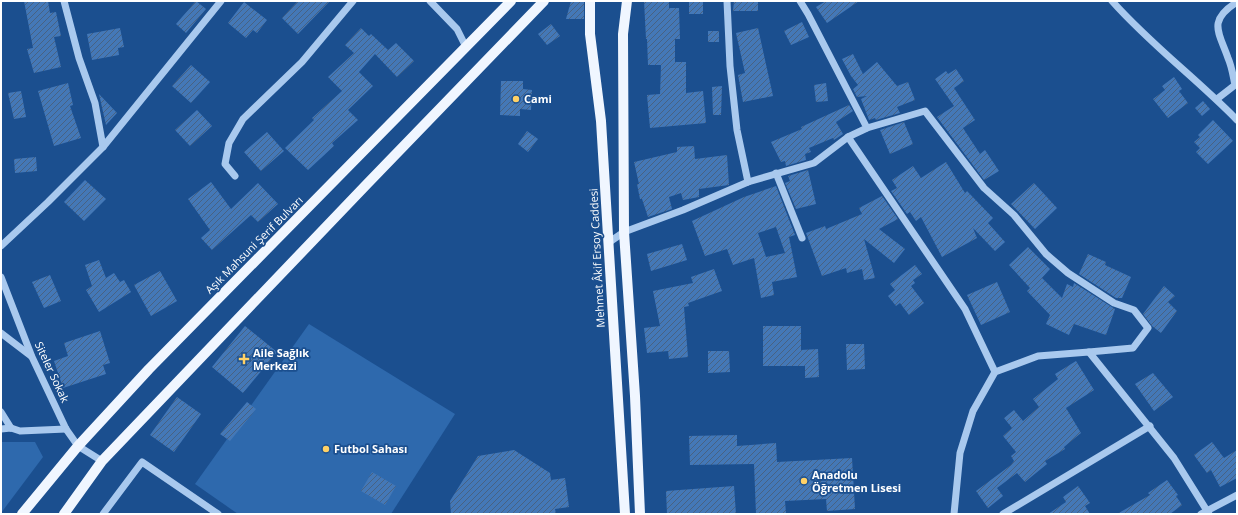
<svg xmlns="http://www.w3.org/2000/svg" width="1238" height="515" font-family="'Open Sans',sans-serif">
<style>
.park{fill:#2e69ad}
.building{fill:url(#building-hatch);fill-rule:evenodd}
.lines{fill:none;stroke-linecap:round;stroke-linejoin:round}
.minor{stroke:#a9c9ee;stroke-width:7}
.major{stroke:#f0f6ff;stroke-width:10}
.poi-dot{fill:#ffd166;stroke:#1b4f8f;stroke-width:1.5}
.labels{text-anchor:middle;stroke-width:3.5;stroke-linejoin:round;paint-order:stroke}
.poi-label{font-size:11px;font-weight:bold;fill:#fff;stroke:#1b4f8f;text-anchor:start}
.street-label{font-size:11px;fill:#fff;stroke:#1b4f8f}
</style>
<defs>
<pattern id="building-hatch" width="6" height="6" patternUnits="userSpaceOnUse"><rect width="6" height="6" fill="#4478b7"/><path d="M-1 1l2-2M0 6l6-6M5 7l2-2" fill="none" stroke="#486282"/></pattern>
</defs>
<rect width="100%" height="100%" fill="#1b4f8f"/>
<g class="park">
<path d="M 309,324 L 455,414 L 391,514 L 238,514 L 195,484 Z"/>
<path d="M 1,442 L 35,442 L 43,457 L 1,513 Z"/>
</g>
<g class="building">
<path d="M 24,1 L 48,1 L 50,13 L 56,12 L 61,36 L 54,37 L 61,67 L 34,73 L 27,49 L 33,48 Z"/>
<path d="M 196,1 L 206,9 L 186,33 L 176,24 Z"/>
<path d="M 298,1 L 330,1 L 298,34 L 282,18 Z"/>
<path d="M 571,1 L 584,1 L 584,19 L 566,19 Z"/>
<path d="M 644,1 L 669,1 L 669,8 L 679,8 L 680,39 L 675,39 L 675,62 L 686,62 L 686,93 L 703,91 L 706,123 L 650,128 L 647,95 L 660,94 L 661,65 L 648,65 L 647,39 L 646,39 Z"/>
<rect x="689" y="1" width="14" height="13"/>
<path d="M 734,1 L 758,1 L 758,11 L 733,11 Z"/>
<path d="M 826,1 L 859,1 L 827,23 L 816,7 Z"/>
<path d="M 244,2 L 267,20 L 257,33 L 253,30 L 246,38 L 228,23 Z"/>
<path d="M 802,22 L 809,37 L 791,45 L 784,31 Z"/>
<path d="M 551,24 L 560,36 L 547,45 L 538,34 Z"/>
<path d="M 120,28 L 124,47 L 118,48 L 119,55 L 92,60 L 87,34 Z"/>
<path d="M 361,28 L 369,36 L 371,34 L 388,50 L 396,43 L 414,61 L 397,77 L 375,54 L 359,72 L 373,86 L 348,110 L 358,120 L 332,143 L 334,146 L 308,170 L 285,148 L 314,120 L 312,118 L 342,91 L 328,77 L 354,53 L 345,45 Z"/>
<path d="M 758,28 L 773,96 L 743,102 L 738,75 L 745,73 L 736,33 Z"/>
<rect x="708" y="31" width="11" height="11"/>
<path d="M 853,54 L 863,74 L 877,62 L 897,86 L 908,82 L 915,100 L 897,107 L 900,113 L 876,120 L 875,118 L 869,120 L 861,99 L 867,96 L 857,97 L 853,89 L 858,85 L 851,76 L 842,59 Z"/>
<path d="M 191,65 L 210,82 L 191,103 L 172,86 Z"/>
<path d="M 956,69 L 964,81 L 954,88 L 975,120 L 963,128 L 980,154 L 985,150 L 999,171 L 984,180 L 937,117 L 954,106 L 935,79 L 946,71 L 948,74 Z"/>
<path d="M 1174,77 L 1182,89 L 1179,91 L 1188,103 L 1168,118 L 1153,99 L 1165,90 L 1162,86 Z"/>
<path d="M 501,81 L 523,81 L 523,89 L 532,90 L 531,110 L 520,109 L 520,116 L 500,115 Z"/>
<path d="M 68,83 L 73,105 L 70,106 L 81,138 L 54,146 L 38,91 Z"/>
<path d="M 826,83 L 828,101 L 816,102 L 814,85 Z"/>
<path d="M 722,86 L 721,115 L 713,115 L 712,87 Z"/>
<path d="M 21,91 L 26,117 L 14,119 L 8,93 Z"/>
<path d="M 99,94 L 117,113 L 106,125 Z"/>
<path d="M 1203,101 L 1210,109 L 1202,116 L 1195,108 Z"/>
<path d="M 849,105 L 853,111 L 836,122 L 843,134 L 834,140 L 833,138 L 809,148 L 811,152 L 805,154 L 806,160 L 786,166 L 785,161 L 781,162 L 771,142 L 802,129 L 801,127 Z"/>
<path d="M 197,110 L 212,126 L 190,146 L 175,130 Z"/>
<path d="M 1213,120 L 1233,141 L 1208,164 L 1196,152 L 1200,148 L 1194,142 L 1200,137 L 1198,135 Z"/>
<path d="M 904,122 L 913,144 L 890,154 L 880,130 Z"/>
<path d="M 527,131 L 538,139 L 528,152 L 518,144 Z"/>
<path d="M 267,132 L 284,151 L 261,171 L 244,152 Z"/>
<path d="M 694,146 L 695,159 L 727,155 L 729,185 L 699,189 L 699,197 L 683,200 L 681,193 L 669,197 L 672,209 L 648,217 L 642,199 L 640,199 L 637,184 L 639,184 L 634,162 L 677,152 L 677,147 Z"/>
<path d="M 36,157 L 37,171 L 15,173 L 14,159 Z"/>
<path d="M 946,162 L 965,193 L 967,191 L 993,218 L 988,223 L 1005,242 L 995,251 L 973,228 L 977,238 L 942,257 L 921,217 L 916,221 L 910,212 L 907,214 L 891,191 L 897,188 L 892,180 L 913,166 L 921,178 Z"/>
<path d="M 808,170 L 816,204 L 796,209 L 785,183 L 790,181 L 788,176 Z"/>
<path d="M 85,180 L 106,199 L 84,221 L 64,202 Z"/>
<path d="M 211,182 L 231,209 L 258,183 L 278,204 L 258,222 L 251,215 L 212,250 L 201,238 L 210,230 L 188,199 Z"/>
<path d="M 1034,183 L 1057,208 L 1035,229 L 1011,204 Z"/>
<path d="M 776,186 L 795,235 L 789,237 L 797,277 L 772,282 L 774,295 L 761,298 L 754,258 L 733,265 L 727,249 L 705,256 L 692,221 L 744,197 ZM 776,227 L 785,253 L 766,257 L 758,233 Z"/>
<path d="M 882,196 L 898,219 L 879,229 L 905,249 L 894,263 L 864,239 L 875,278 L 864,280 L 862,269 L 847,273 L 846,268 L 822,276 L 806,233 L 825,226 L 826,229 L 862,214 L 859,208 Z"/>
<path d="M 682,244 L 687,260 L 651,271 L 647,254 Z"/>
<path d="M 1028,247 L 1050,269 L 1042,278 L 1062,298 L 1067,284 L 1073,287 L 1074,283 L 1115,309 L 1106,335 L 1074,324 L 1069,335 L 1046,324 L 1050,315 L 1027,291 L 1030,288 L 1009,265 Z"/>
<path d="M 1088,254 L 1106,262 L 1105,265 L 1131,277 L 1122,298 L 1116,298 L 1079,274 Z"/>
<path d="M 99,260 L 106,278 L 114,273 L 120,282 L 124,280 L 131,292 L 99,312 L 86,290 L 92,286 L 85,265 Z"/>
<path d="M 915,265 L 922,274 L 913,280 L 915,283 L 911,286 L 924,303 L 909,315 L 900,303 L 896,306 L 888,296 L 895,290 L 890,284 Z"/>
<path d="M 714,269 L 722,291 L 688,303 L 689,306 L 684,307 L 688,357 L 669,359 L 668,351 L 647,353 L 644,328 L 660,326 L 653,291 L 693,283 L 691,277 Z"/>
<path d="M 160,271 L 177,301 L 151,316 L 134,285 Z"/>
<path d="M 50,275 L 61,301 L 44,308 L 32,282 Z"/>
<path d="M 997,282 L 1010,312 L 981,325 L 967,295 Z"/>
<path d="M 1164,286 L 1175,296 L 1168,302 L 1177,311 L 1161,333 L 1152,326 L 1143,314 Z"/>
<path d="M 245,326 L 277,352 L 243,393 L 212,367 Z"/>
<path d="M 763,326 L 801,326 L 801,350 L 818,349 L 819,377 L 805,378 L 805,366 L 763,366 Z"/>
<path d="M 100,331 L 110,363 L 103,365 L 106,374 L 63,388 L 54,361 L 68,356 L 64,343 Z"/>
<path d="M 846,344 L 864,344 L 865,369 L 847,370 Z"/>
<path d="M 708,351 L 729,351 L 730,372 L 708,373 Z"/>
<path d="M 1076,361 L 1094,390 L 1066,408 L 1081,433 L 1064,447 L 1065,449 L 1045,461 L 1047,464 L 1025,482 L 1017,473 L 997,488 L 1003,496 L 988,508 L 976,491 L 1011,465 L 1014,461 L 1011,456 L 1016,452 L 1003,436 L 1012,428 L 1004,418 L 1014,410 L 1023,421 L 1039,407 L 1033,399 L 1058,379 L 1055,374 Z"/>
<path d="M 1153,373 L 1173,397 L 1154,411 L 1135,384 Z"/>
<path d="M 177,397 L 201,414 L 174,452 L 150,435 Z"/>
<path d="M 247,402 L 256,409 L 230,441 L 220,434 Z"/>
<path d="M 737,435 L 737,446 L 776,443 L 777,462 L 852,458 L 855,509 L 827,511 L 826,499 L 785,501 L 786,513 L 756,514 L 754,464 L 690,465 L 689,436 Z"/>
<path d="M 1212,442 L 1224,458 L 1237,450 L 1237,478 L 1220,487 L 1211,470 L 1207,473 L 1194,455 Z"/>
<path d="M 514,450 L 550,473 L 551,480 L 565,478 L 569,507 L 555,509 L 556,514 L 451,514 L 450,501 L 478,456 Z"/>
<path d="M 372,472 L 396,486 L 385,505 L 361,491 Z"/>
<path d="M 1167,480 L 1178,495 L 1176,496 L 1182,505 L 1170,514 L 1117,514 L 1150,495 L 1148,493 Z"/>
<path d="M 734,486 L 736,514 L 667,514 L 666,491 Z"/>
<path d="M 1078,486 L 1090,503 L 1085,506 L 1090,514 L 1048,514 L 1066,502 L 1063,497 Z"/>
</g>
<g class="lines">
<g class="minor">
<path d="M 64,1 L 79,58 L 95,103 L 103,147"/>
<path d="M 430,1 L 457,29 L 466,47"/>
<path d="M 727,1 L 730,66 L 737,130 L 748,182"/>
<path d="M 800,1 L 808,14 L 867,128 L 848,137 L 965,309 L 995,372"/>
<path d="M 1112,1 C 1150,44 1197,79 1237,120"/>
<path d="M 1217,99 L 1235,85 C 1233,76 1232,67 1228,58 C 1219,32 1207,21 1237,2"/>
<path d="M 867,128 L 925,111 L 984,188 L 1014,215 L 1046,254 L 1068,273 L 1114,303 L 1134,310 L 1148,328 L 1133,348 L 1089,352"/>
<path d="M 776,173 L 802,238"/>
<path d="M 235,176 L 225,164 L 229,143 L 243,119 L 302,62 L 353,1"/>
<path d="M 608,243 L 624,232 L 683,210 L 748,182 L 814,163 L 848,137"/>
<path d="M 1,246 L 48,202 L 103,147 L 221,1"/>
<path d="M 1,277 L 32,357 L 66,429 L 78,446 L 102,461"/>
<path d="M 1,333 L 31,356"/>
<path d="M 1,412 L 11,428"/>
<path d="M 1,429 L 11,428 L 20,431 L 66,429"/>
<path d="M 103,514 L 142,462 L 218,514"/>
<path d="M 954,514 L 960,453 L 973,411 L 995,372 L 1038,356 L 1089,352 L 1174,458 L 1209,514"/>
<path d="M 1003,514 L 1150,426"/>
<path d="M 1201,514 L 1237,495"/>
</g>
<g class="major">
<path d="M 590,1 L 590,34 L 601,121 L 625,514"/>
<path d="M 627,1 L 623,34 L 624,232 L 635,396 L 640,514"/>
<path d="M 22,514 L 78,446 L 149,369 L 511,1"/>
<path d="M 64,514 L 102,461 L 367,184 L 544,1"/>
</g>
</g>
<g class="poi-dot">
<circle cx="516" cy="99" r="4"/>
<path d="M242 353h4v4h4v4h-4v4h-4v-4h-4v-4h4z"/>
<circle cx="326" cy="449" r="4"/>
<circle cx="804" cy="481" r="4"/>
</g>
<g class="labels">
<g class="poi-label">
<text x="524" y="103">Cami</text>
<text x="253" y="357">Aile Sağlık<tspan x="253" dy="13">Merkezi</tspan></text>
<text x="334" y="453">Futbol Sahası</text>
<text x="812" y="479">Anadolu<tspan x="812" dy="13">Öğretmen Lisesi</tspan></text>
</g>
<g class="street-label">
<text transform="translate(254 245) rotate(-45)" y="4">Aşık Mahsuni Şerif Bulvarı</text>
<text transform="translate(597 258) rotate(-93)" y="4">Mehmet Âkif Ersoy Caddesi</text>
<text transform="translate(52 372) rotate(65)" y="4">Siteler Sokak</text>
</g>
</g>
<rect width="1238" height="515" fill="none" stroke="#ffffff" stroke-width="4"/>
</svg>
